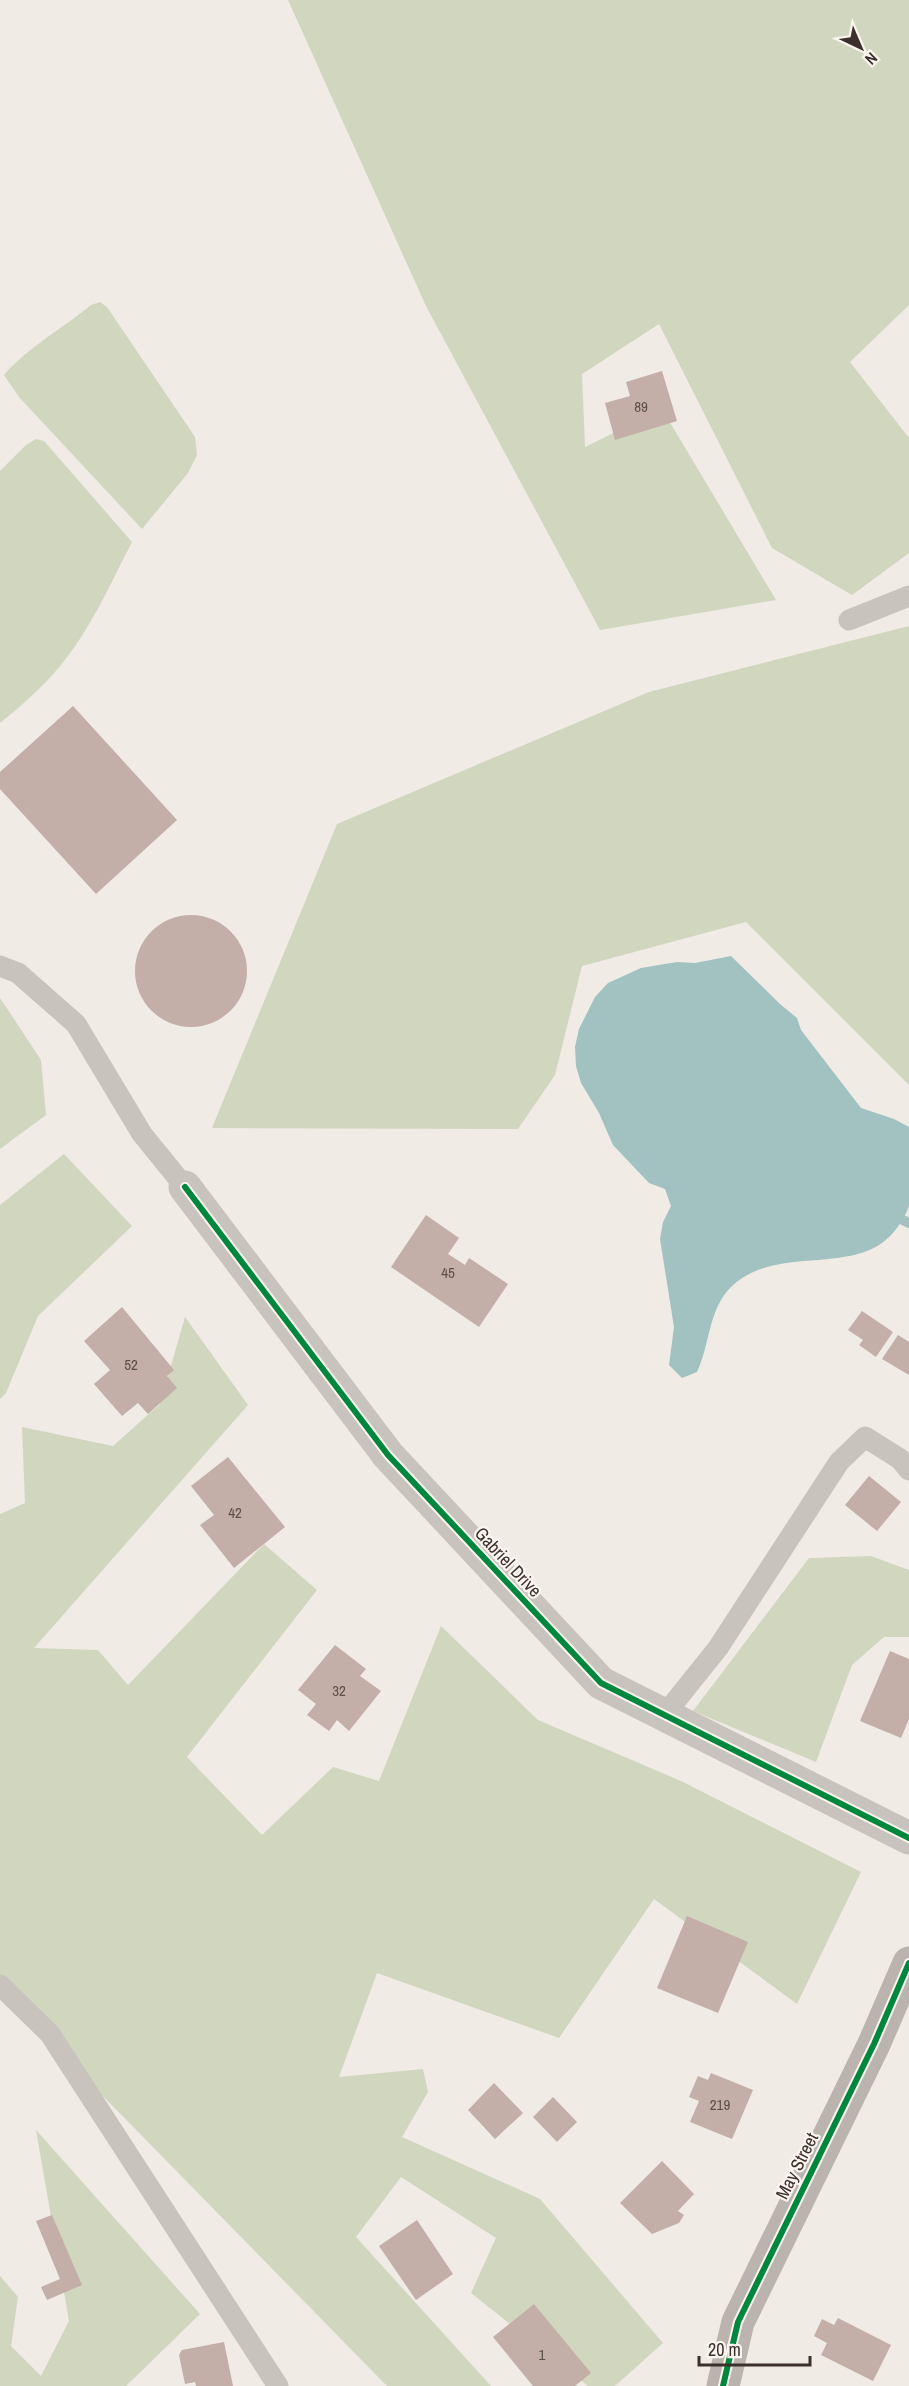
<svg xmlns="http://www.w3.org/2000/svg" width="909" height="2386" font-family="'Archivo Narrow',sans-serif">
<style>
.green{fill:#d1d6bf}
.water{fill:#a1c2c1}
.lines{fill:none;stroke-linecap:round;stroke-linejoin:round}
.stream{stroke:#a1c2c1;stroke-width:10}
.building{fill:#c3afa7}
.lane{stroke:#c9c3be;stroke-width:21}
.street{stroke:#c9c3be;stroke-width:33}
.secondary{stroke:#bab3ae;stroke-width:33}
.cycleway-casing{stroke:#fbf5ee;stroke-width:10}
.cycleway{stroke:#00873e;stroke-width:6}
.labels{text-anchor:middle;stroke-width:4.5;stroke-linejoin:round;paint-order:stroke}
.number-label{font-size:15px;fill:#5d504a}
.street-label{font-size:18px;fill:#3b302b;stroke:#fbf5ee}
</style>
<rect width="100%" height="100%" fill="#f0ebe5"/>
<g class="green">
<path d="M 288,0 L 909,0 L 909,305 L 850,362 L 909,438 L 909,553 L 852,595 L 772,548 L 659,324 L 582,374 L 585,447 L 662,409 L 776,600 L 600,630 L 426,306 Z"/>
<path d="M 100,302 L 107,307 L 195,437 L 197,455 L 188,473 L 142,529 L 19,397 L 4,375 C 28,347 62,329 91,305 Z"/>
<path d="M 36,439 L 44,441 L 132,542 C 110,584 91,629 60,666 C 43,687 21,706 0,723 L 0,471 L 26,445 Z"/>
<path d="M 909,626 L 909,1085 L 746,922 L 582,966 L 555,1075 L 518,1129 L 212,1128 L 337,824 L 649,692 Z"/>
<path d="M 0,998 L 41,1060 L 46,1115 L 0,1149 Z"/>
<path d="M 64,1154 L 132,1226 L 38,1316 L 6,1393 L 0,1399 L 0,1205 Z"/>
<path d="M 185,1317 L 248,1405 L 34,1648 L 98,1650 L 128,1685 L 264,1544 L 317,1590 L 187,1757 L 262,1835 L 333,1767 L 379,1781 L 441,1626 L 538,1720 L 681,1781 L 861,1872 L 797,2004 L 654,1899 L 559,2038 L 377,1973 L 339,2077 L 423,2069 L 428,2092 L 402,2137 L 540,2199 L 663,2343 L 615,2386 L 588,2386 L 471,2293 L 496,2238 L 401,2177 L 356,2237 L 491,2386 L 387,2386 L 0,1991 L 0,1514 L 25,1503 L 22,1427 L 113,1446 L 160,1404 Z"/>
<path d="M 871,1556 L 909,1570 L 909,1637 L 884,1637 L 852,1665 L 816,1762 L 693,1711 L 809,1558 Z"/>
<path d="M 36,2130 L 200,2314 L 126,2386 L 0,2386 L 0,2276 L 18,2297 L 11,2346 L 41,2376 L 69,2321 Z"/>
</g>
<path class="water" d="M 731,956 L 780,1004 L 797,1018 L 801,1030 L 861,1108 L 894,1119 L 909,1127 C 909,1149 909,1185 909,1205 C 908,1212 902,1219 899,1225 C 862,1282 778,1240 730,1288 C 708,1311 710,1345 697,1372 L 682,1378 L 669,1365 L 674,1327 L 660,1239 L 663,1222 L 671,1206 L 665,1189 L 649,1183 L 613,1145 L 599,1113 L 581,1083 L 576,1066 L 575,1047 L 579,1029 L 595,997 L 608,983 L 641,968 L 677,962 L 695,963 Z"/>
<g class="lines">
<path class="stream" d="M 891,1214 L 909,1223"/>
</g>
<g class="building">
<path d="M 662,371 L 677,421 L 615,440 L 605,403 L 630,396 L 626,382 Z"/>
<path d="M 73,706 L 177,820 L 96,894 L 0,789 L 0,772 Z"/>
<circle cx="191" cy="971" r="56"/>
<path d="M 426,1215 L 459,1238 L 448,1254 L 465,1265 L 469,1258 L 508,1284 L 479,1327 L 391,1267 Z"/>
<path d="M 122,1307 L 174,1370 L 167,1376 L 177,1388 L 148,1414 L 138,1403 L 122,1416 L 94,1384 L 110,1370 L 84,1341 Z"/>
<path d="M 862,1311 L 893,1332 L 876,1357 L 859,1345 L 863,1340 L 848,1330 Z"/>
<path d="M 898,1335 L 909,1342 L 909,1375 L 882,1359 Z"/>
<path d="M 228,1457 L 285,1527 L 234,1568 L 200,1525 L 214,1515 L 191,1486 Z"/>
<path d="M 869,1476 L 901,1502 L 877,1531 L 845,1505 Z"/>
<path d="M 335,1645 L 366,1669 L 360,1676 L 381,1691 L 349,1731 L 337,1720 L 329,1731 L 307,1715 L 316,1704 L 298,1690 Z"/>
<path d="M 890,1651 L 909,1659 L 909,1719 L 901,1738 L 860,1721 Z"/>
<path d="M 687,1916 L 748,1942 L 718,2013 L 657,1988 Z"/>
<path d="M 711,2073 L 753,2090 L 732,2139 L 690,2122 L 699,2101 L 689,2097 L 698,2076 L 708,2080 Z"/>
<path d="M 494,2083 L 523,2113 L 495,2139 L 468,2110 Z"/>
<path d="M 553,2097 L 577,2122 L 557,2142 L 533,2117 Z"/>
<path d="M 662,2161 L 694,2194 L 678,2211 L 684,2215 L 679,2223 L 652,2234 L 620,2203 Z"/>
<path d="M 52,2215 L 82,2285 L 47,2300 L 41,2287 L 60,2279 L 36,2221 Z"/>
<path d="M 417,2220 L 453,2274 L 416,2300 L 379,2246 Z"/>
<path d="M 534,2304 L 591,2373 L 575,2386 L 533,2386 L 493,2337 Z"/>
<path d="M 838,2318 L 891,2345 L 873,2381 L 821,2355 L 827,2343 L 814,2336 L 822,2319 L 834,2325 Z"/>
<path d="M 224,2342 L 233,2386 L 196,2386 L 195,2382 L 185,2384 L 179,2355 L 182,2350 Z"/>
</g>
<g class="lines">
<g class="lane">
<path d="M 849,620 L 909,596"/>
<path d="M 0,966 L 18,973 L 76,1024 L 142,1134 L 185,1187"/>
<path d="M 665,1714 L 718,1648 L 839,1462 L 865,1437 L 900,1459 L 909,1470"/>
<path d="M 0,1985 L 50,2034 L 278,2386"/>
</g>
<path class="street" d="M 185,1187 L 388,1455 L 601,1683 L 909,1838"/>
<path class="secondary" d="M 723,2386 L 738,2322 L 874,2044 L 909,1963"/>
<defs>
<g id="cycleway">
<path d="M 185,1187 L 388,1455 L 601,1683 L 909,1838"/>
<path d="M 723,2386 L 738,2322 L 874,2044 L 909,1963"/>
</g>
</defs>
<use href="#cycleway" class="cycleway-casing"/>
<use href="#cycleway" class="cycleway"/>
</g>
<g class="labels">
<g class="number-label">
<text x="641" y="412">89</text>
<text x="448" y="1278">45</text>
<text x="131" y="1370">52</text>
<text x="235" y="1518">42</text>
<text x="339" y="1696">32</text>
<text x="720" y="2110">219</text>
<text x="542" y="2360">1</text>
</g>
<g class="street-label">
<text transform="translate(508 1562) rotate(47)" y="6">Gabriel Drive</text>
<text transform="translate(797 2166) rotate(-63)" y="6">May Street</text>
</g>
</g>
<g transform="translate(861 48) rotate(136)" stroke="#fbf5ee" stroke-width="4.5" paint-order="stroke">
<path d="M0-4.5L10 22L0 15L-10 22Z" fill="#3b302b"/>
<text y="-9" font-size="16" font-weight="bold" text-anchor="middle" fill="#3b302b">N</text>
</g>
<path d="M699 2356v9h111v-9" fill="none" stroke="#3b302b" stroke-width="3"/>
<text x="708" y="2356" font-size="18" fill="#3b302b" stroke="#fbf5ee" stroke-width="4.5" paint-order="stroke">20 m</text>
</svg>
